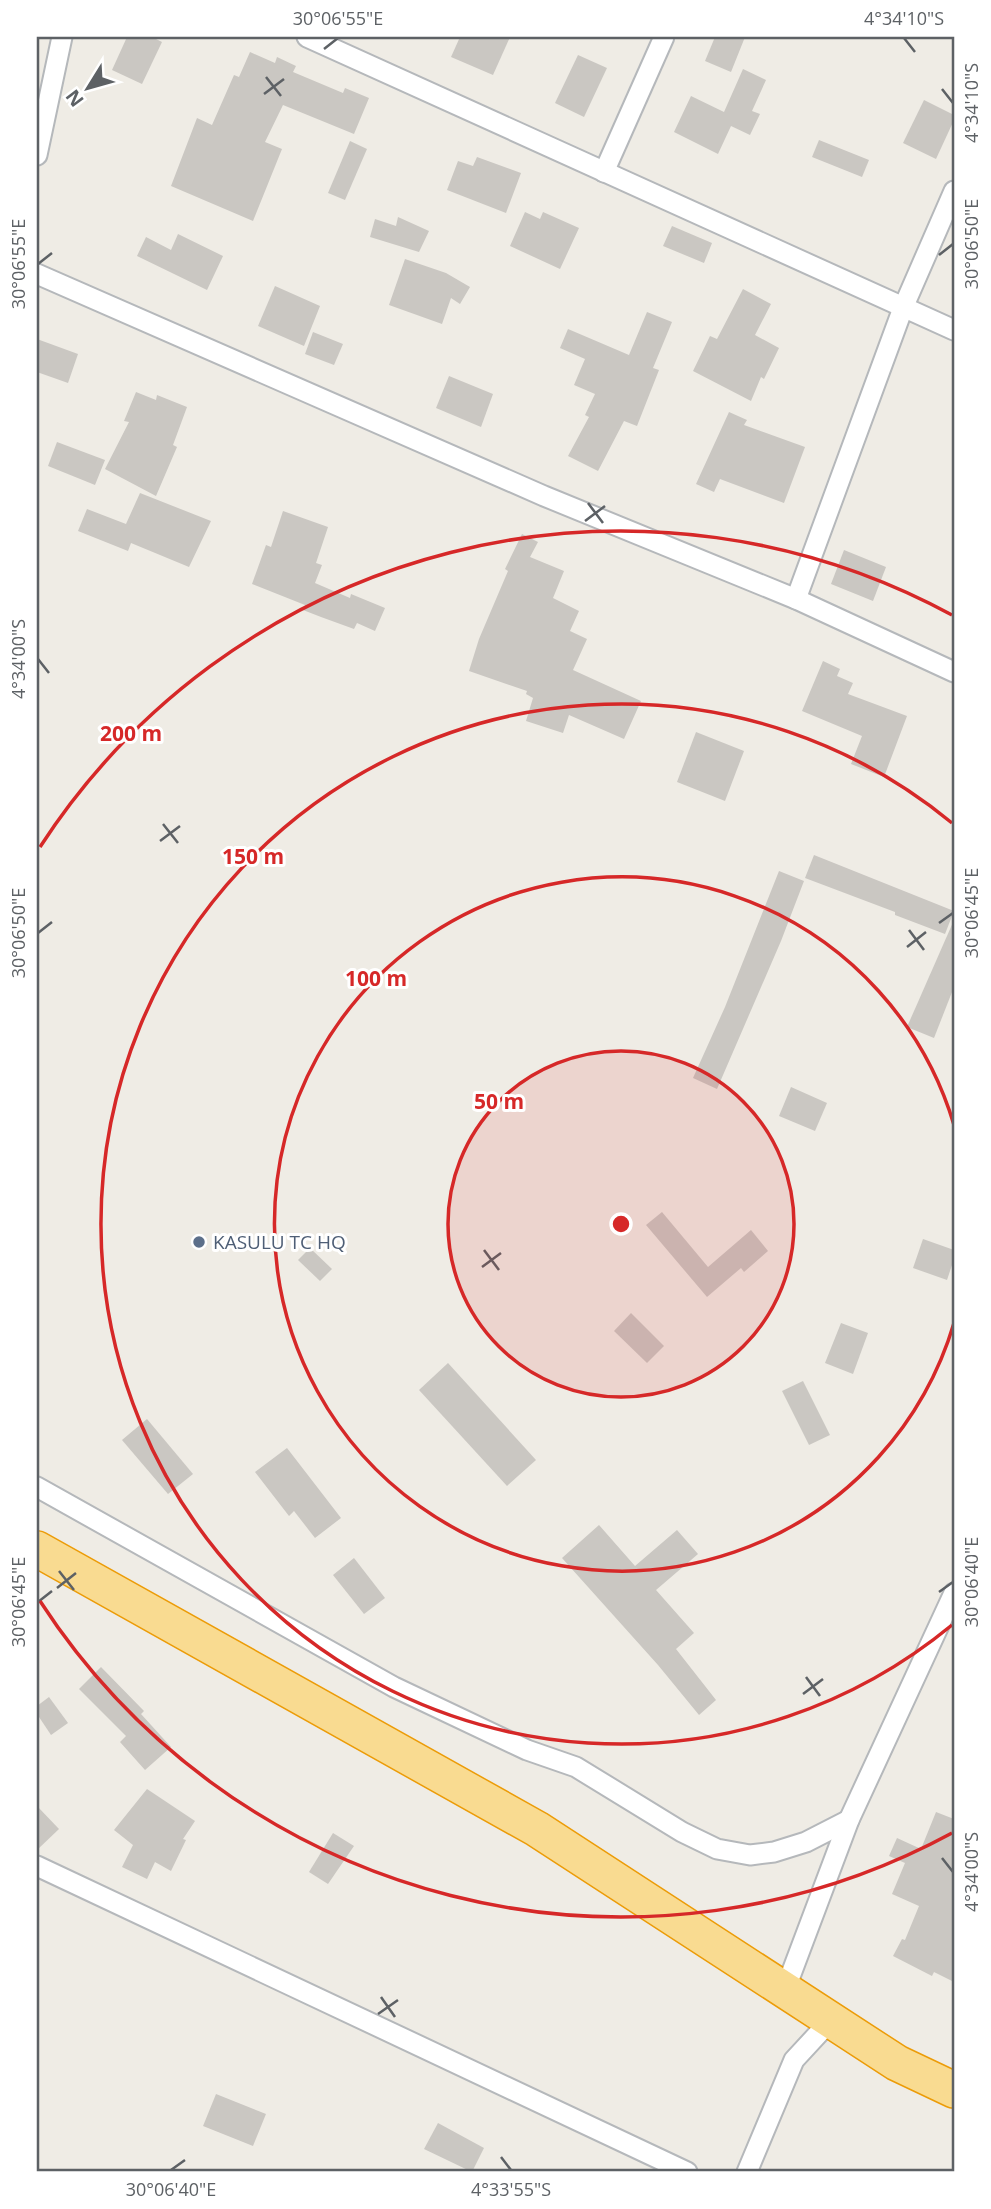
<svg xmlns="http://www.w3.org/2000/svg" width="991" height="2209" font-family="'Open Sans',sans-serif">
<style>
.building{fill:#cac7c2}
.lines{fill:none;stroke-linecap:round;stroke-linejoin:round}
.street-casing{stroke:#b5b8bb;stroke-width:23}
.highway-casing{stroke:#ec9c08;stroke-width:38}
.street{stroke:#fff;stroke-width:19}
.highway{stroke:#f9db91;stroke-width:35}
.ticks{fill:none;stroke:#5d6165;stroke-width:2.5}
.ring{fill:none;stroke:#d62828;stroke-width:3.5}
.service-dot{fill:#5c6f8a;stroke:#fff;stroke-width:2.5}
.labels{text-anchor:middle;stroke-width:6;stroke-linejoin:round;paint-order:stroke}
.service-label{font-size:19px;fill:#4e5e75;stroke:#fff;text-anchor:start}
.centre{fill:#d62828;stroke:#fff;stroke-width:3.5}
.ring-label{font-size:21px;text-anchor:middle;font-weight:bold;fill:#d62828;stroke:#fff;stroke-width:6;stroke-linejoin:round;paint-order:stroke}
.neatline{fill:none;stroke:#5d6165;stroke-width:2.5}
.ticks-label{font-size:18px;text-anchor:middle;fill:#5d6165}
</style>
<rect width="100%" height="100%" fill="#efece5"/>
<g class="building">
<path d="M 127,37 L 152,37 L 162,42 L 142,84 L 112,70 Z"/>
<path d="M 460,37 L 510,37 L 493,75 L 451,57 Z"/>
<path d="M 715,37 L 745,37 L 731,72 L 705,61 Z"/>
<path d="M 250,52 L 275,63 L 277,57 L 296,66 L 293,72 L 343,93 L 345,88 L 369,98 L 354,134 L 283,105 L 265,142 L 282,149 L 253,221 L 171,186 L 197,118 L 212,125 L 234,75 L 239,77 Z"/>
<path d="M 578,55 L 607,68 L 584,117 L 555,103 Z"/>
<path d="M 743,69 L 766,80 L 752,111 L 760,114 L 750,135 L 731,126 L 718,154 L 674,132 L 691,96 L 724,112 Z"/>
<path d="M 924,100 L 954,115 L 954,120 L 936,159 L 903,143 Z"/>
<path d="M 819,140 L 869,160 L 862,177 L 812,157 Z"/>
<path d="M 350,141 L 367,149 L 345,200 L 328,193 Z"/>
<path d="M 477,157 L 521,173 L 506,213 L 447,190 L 458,161 L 473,166 Z"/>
<path d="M 525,212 L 540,219 L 543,212 L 579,228 L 560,269 L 510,246 Z"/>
<path d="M 398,217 L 429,231 L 419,252 L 370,237 L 375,219 L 396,226 Z"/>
<path d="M 672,226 L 712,243 L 704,263 L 663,246 Z"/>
<path d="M 178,234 L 223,256 L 207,290 L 137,256 L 146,237 L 171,250 Z"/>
<path d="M 405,259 L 446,273 L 470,287 L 460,304 L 451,298 L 442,324 L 389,305 Z"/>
<path d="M 275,286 L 320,306 L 304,346 L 258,326 Z"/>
<path d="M 743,289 L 771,304 L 755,335 L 779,348 L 764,379 L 761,377 L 751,401 L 693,371 L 710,336 L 717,339 Z"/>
<path d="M 647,312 L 672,322 L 653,368 L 659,370 L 637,426 L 624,421 L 598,471 L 568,456 L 589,417 L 585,415 L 595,394 L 574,385 L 585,359 L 560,348 L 568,329 L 629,355 Z"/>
<path d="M 313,332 L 343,344 L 334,365 L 305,354 Z"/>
<path d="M 37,339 L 78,354 L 68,383 L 37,372 Z"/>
<path d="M 449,376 L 493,394 L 481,427 L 436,408 Z"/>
<path d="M 136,392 L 156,400 L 157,395 L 187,407 L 173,445 L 177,447 L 156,496 L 105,469 L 129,422 L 124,421 Z"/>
<path d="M 729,412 L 747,420 L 744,425 L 805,447 L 784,503 L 720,479 L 714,492 L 696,484 Z"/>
<path d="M 57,442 L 105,460 L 95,485 L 48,466 Z"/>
<path d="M 140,493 L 211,521 L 189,567 L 131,543 L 128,551 L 78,531 L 87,509 L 126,524 Z"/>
<path d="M 283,511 L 328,527 L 316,563 L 322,565 L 315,583 L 350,598 L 351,594 L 385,608 L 375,631 L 357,623 L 354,629 L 321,617 L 303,610 L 305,605 L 252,584 L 266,545 L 271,547 Z"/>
<path d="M 522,534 L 538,542 L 530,557 L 564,571 L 553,598 L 579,611 L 570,631 L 587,639 L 573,670 L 641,701 L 624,739 L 569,715 L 563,733 L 526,721 L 533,698 L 526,694 L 527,691 L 469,671 L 479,639 L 508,571 L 505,569 Z"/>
<path d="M 844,550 L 886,567 L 873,601 L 831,584 Z"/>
<path d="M 823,661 L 840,669 L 837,676 L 853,683 L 848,694 L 907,716 L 884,777 L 851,764 L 862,736 L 802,711 Z"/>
<path d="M 696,732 L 744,751 L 725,801 L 677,782 Z"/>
<path d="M 814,855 L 954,911 L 945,934 L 895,915 L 895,912 L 805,878 Z"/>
<path d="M 779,871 L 804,881 L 781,941 L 717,1089 L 693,1078 L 725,1007 Z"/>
<path d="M 954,920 L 954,987 L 934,1038 L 907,1027 Z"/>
<path d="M 791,1087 L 827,1103 L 815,1131 L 779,1116 Z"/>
<path d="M 662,1212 L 708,1267 L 751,1230 L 768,1251 L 744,1272 L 741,1268 L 707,1297 L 646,1225 Z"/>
<path d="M 923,1239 L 954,1250 L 954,1259 L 947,1280 L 913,1268 Z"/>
<path d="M 310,1248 L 332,1269 L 320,1281 L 298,1260 Z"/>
<path d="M 631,1313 L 664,1346 L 647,1363 L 614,1331 Z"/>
<path d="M 841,1323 L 868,1333 L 853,1374 L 825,1363 Z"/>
<path d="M 448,1363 L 536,1460 L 507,1486 L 419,1390 Z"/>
<path d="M 803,1381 L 830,1435 L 809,1445 L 782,1391 Z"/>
<path d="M 147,1419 L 193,1474 L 168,1494 L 122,1440 Z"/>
<path d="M 287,1448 L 341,1518 L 315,1538 L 294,1511 L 289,1516 L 255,1472 Z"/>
<path d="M 599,1525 L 635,1566 L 677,1530 L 698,1554 L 656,1590 L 694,1633 L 676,1649 L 716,1700 L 699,1715 L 658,1665 L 562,1558 Z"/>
<path d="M 354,1558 L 385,1598 L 364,1614 L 333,1575 Z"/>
<path d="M 101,1667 L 144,1711 L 141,1714 L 171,1747 L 145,1770 L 120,1742 L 126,1736 L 79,1689 Z"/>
<path d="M 49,1697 L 68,1723 L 51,1735 L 37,1714 L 37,1706 Z"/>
<path d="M 147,1789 L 195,1821 L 183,1839 L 186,1840 L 171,1871 L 155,1862 L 147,1879 L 122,1867 L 133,1845 L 114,1830 Z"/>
<path d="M 37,1806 L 59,1829 L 37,1850 Z"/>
<path d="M 936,1812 L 954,1819 L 954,1982 L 934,1972 L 932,1976 L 893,1956 L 902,1939 L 905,1940 L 919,1906 L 892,1894 L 905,1863 L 889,1856 L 897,1838 L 921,1849 Z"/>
<path d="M 333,1833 L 354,1846 L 328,1884 L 309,1872 Z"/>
<path d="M 216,2094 L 266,2114 L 253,2146 L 203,2126 Z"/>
<path d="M 438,2123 L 484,2148 L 472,2172 L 424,2149 Z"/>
</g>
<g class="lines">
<defs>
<g id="street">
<path d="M 307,37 L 954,330"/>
<path d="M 37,155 L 62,37"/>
<path d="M 604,172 L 664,37"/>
<path d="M 37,274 L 544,496 L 796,599 L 954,672"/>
<path d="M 796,599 L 903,308 L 954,191"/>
<path d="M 37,1487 L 394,1687 L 527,1750 L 576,1767 L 682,1832 L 717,1849 L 750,1855 L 774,1852 L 806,1842 L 849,1820"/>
<path d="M 37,1866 L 687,2172"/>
<path d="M 785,1990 L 849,1820 L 954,1593"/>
<path d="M 747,2172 L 794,2060 L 831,2020"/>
</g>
<path id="highway" d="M 37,1549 L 537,1829 L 897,2063 L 954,2090"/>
</defs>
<use href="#street" class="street-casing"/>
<use href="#highway" class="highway-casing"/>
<use href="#street" class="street"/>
<use href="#highway" class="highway"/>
</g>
<path class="ticks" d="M 904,38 L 915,52M 324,49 L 338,38M 266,77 L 281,96M 942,89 L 953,103M 264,94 L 284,79M 939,255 L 953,244M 38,264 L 52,253M 588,503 L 603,523M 585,521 L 605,506M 38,659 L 49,673M 163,824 L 178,843M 160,841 L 180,826M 939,923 L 953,913M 909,930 L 924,950M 38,933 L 52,922M 907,947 L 926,932M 484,1250 L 499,1270M 482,1267 L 501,1253M 59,1571 L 74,1590M 57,1588 L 76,1573M 939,1592 L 953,1582M 38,1602 L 52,1591M 806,1677 L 820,1696M 803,1694 L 823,1679M 942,1858 L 953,1872M 381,1997 L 395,2017M 378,2014 L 398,2000M 501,2157 L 511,2170M 171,2170 L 185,2160"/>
<circle cx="621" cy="1224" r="173" fill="#d62828" fill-opacity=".12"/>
<g class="ring">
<circle cx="621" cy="1224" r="173"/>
<path d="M954 1323A347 347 0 1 1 954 1125"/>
<path d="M952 1625A520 520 0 1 1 952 823"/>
<path d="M952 1833A693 693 0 0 1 40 1601M40 847A693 693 0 0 1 952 615"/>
</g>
<circle class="service-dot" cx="199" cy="1242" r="7"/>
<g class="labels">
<g class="service-label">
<text x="213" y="1249">KASULU TC HQ</text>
</g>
</g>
<circle cx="621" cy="1224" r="10" class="centre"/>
<g class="ring-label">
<text x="131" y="741">200 m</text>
<text x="253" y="864">150 m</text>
<text x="376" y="986">100 m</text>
<text x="499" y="1109">50 m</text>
</g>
<rect width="991" height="2209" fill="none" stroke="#ffffff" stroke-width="77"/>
<g transform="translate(88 88) rotate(233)" stroke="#ffffff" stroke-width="5" paint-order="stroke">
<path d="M0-5L12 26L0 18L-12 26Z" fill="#5d6165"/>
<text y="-10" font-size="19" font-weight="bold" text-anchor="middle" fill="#5d6165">N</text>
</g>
<rect x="38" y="38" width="915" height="2132" class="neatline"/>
<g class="ticks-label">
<text x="338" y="25">30°06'55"E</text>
<text x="904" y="25">4°34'10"S</text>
<text transform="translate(972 103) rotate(-90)" y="6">4°34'10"S</text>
<text transform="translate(972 244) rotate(-90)" y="6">30°06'50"E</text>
<text transform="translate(19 264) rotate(-90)" y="6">30°06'55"E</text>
<text transform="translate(19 659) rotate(-90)" y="6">4°34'00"S</text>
<text transform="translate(972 913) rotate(-90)" y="6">30°06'45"E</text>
<text transform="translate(19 933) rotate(-90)" y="6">30°06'50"E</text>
<text transform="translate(972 1582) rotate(-90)" y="6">30°06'40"E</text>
<text transform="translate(19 1602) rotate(-90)" y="6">30°06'45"E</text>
<text transform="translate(972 1872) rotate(-90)" y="6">4°34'00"S</text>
<text x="171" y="2196">30°06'40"E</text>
<text x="511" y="2196">4°33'55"S</text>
</g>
</svg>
